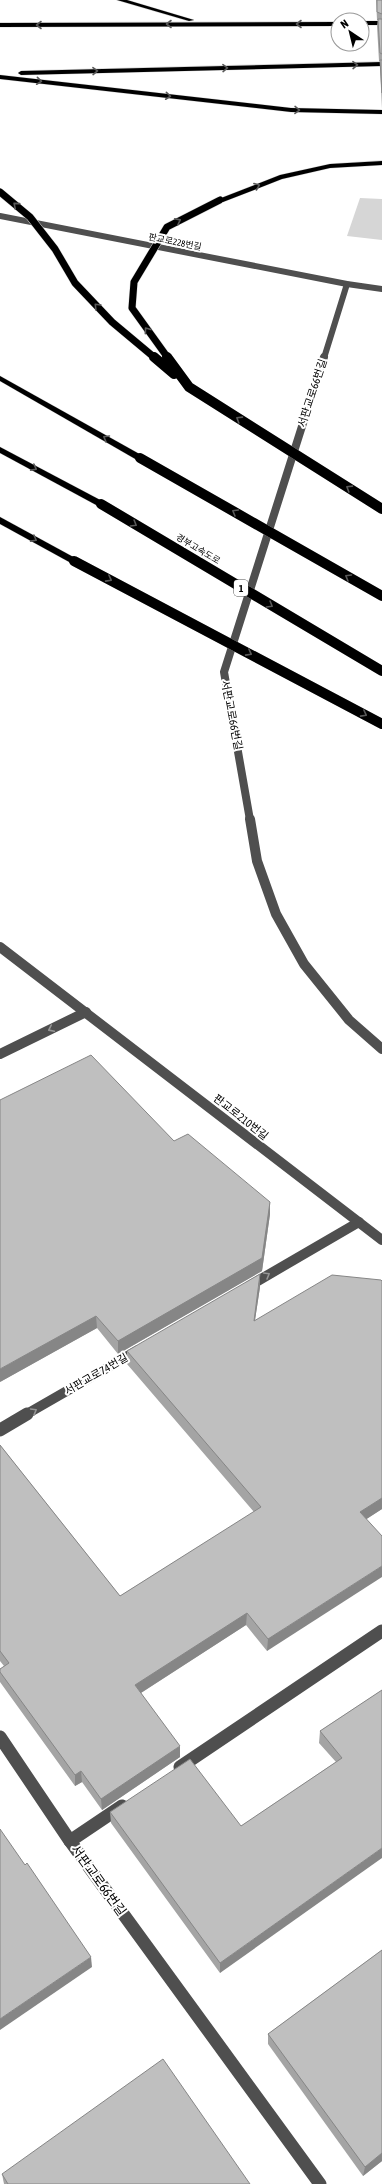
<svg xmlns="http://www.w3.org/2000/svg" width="382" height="2184" font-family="'Asap Condensed','Noto Sans KR',sans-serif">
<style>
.green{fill:#d6d6d6}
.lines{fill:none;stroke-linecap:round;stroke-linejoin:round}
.highway-casing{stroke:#dbdbdb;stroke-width:1}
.minor-far3{stroke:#4f4f4f;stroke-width:6}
.minor-far2{stroke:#4f4f4f;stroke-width:8}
.minor-far1{stroke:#4f4f4f;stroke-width:10}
.minor{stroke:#4f4f4f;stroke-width:13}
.highway{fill:#000;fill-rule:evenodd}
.highway-bridge-far1-casing{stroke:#dbdbdb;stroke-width:8;stroke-linecap:butt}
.highway-bridge-casing{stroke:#dbdbdb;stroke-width:10;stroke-linecap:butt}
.highway-bridge-far1{stroke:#000;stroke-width:7}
.highway-bridge{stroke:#000;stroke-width:10}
.wall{fill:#a4a4a4}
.shaded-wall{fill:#868686}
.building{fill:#bfbfbf;stroke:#868686}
.oneway{stroke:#595959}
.oneway2{stroke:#959595}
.labels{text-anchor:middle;stroke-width:4;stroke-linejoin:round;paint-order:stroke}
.far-street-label{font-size:9px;fill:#000;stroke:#fff}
.shield{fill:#fff;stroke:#4c4c4c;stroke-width:1}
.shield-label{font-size:10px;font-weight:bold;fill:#000}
.street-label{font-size:11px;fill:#000;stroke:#fff}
.near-street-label{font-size:13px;fill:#000;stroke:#fff}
</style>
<rect width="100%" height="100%" fill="#fff"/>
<path class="green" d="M 360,198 L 382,199 L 382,240 L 347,236 Z"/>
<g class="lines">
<defs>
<g id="highway">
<path d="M 117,0 L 127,0 L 194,20 L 189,21 Z"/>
<rect x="362" y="21" width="20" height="4"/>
<path d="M 338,22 L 338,26 L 0,27 L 0,23 Z"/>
<path d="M 382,62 L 382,66 L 21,75 L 18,73 L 21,71 Z"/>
<path d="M 0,75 L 291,108 L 382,110 L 382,114 L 291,112 L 0,79 Z"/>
<path d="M 382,161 L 382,165 L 330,168 L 282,179 L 223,202 L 216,200 L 280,175 L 330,164 Z"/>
<path d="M 0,376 L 143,456 L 144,458 L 137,460 L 0,381 Z"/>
<path d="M 0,447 L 104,502 L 105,504 L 101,507 L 98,506 L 0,453 Z"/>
<path d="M 0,517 L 77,559 L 79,561 L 77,563 L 71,563 L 0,524 Z"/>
</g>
</defs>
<use href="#highway" class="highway-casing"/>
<g class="minor-far3">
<path d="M 0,216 L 347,284 L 382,289"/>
<path d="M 324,358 L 347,284"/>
</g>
<path class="minor-far2" d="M 250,820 L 224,672 L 324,357"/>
<g class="minor-far1">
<path d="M 250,819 L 257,861 L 276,914 L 304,964 L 349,1020 L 382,1049"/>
<path d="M 0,947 L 382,1240"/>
<path d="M 0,1054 L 86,1012"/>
<path d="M 249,1286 L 359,1222"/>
<path d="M 25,1415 L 138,1350"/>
</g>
<g class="minor">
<path d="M 0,1430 L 27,1414"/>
<path d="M 0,1737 L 70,1841 L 320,2184"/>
<path d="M 180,1767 L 382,1631"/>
<path d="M 70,1841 L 122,1806"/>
</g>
<use href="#highway" class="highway"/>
<defs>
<g id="highway-bridge-far1">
<path d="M 0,192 L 30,217 L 55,249 L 75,283 L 112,322 L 155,358"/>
<path d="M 168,358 L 132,308 L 134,282 L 167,227 L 220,200"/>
</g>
<g id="highway-bridge">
<path d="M 154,357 L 174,374"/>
<path d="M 167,357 L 189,387 L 382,509"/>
<path d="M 140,458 L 382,596"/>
<path d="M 101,504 L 382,671"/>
<path d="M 74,561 L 382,724"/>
</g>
</defs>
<use href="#highway-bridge-far1" class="highway-bridge-far1-casing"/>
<use href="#highway-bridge" class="highway-bridge-casing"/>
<use href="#highway-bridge-far1" class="highway-bridge-far1"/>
<use href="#highway-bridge" class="highway-bridge"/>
</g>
<g class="wall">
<path d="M 376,0 L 382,0 L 382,109 L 380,68 L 380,61 L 379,61 L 377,26 L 378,20 L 377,20 Z"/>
<path d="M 174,1141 L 270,1202 L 270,1214 L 262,1271 L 118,1354 L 97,1328 L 0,1382 Z"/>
<path d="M 382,1281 L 382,1509 L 366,1519 L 267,1651 L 246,1625 L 141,1693 L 180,1757 L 102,1810 L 82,1782 L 75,1786 L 0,1682 L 0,1669 L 4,1666 L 0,1661 L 0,1445 L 120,1596 L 254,1512 L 127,1364 L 127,1351 L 260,1287 L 255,1320 Z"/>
<path d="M 382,1690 L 220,1973 L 111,1823 L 110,1812 L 241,1826 L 336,1762 L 319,1743 L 320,1731 Z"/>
<path d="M 382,1950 L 382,2161 L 363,2176 L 268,2044 L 268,2034 Z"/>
<path d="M 2,2174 L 250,2184 L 4,2184 Z"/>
</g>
<g class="shaded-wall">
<path d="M 270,1202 L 270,1214 L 262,1271 L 118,1354 L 118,1341 Z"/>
<path d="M 260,1274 L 260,1287 L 253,1333 L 254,1321 Z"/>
<path d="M 96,1316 L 97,1328 L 0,1382 L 0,1369 Z"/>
<path d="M 382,1498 L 382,1509 L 359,1524 L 360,1512 Z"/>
<path d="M 382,1566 L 382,1577 L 267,1651 L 268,1639 Z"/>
<path d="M 247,1613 L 246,1625 L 136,1696 L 135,1685 Z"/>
<path d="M 180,1746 L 180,1757 L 102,1810 L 101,1799 Z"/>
<path d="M 81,1771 L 82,1782 L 75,1786 L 75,1775 Z"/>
<path d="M 382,1848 L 382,1858 L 220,1973 L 220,1963 Z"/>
<path d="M 91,1957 L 92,1967 L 0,2030 L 0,2019 Z"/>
<path d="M 382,2153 L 382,2161 L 363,2176 L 365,2167 Z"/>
</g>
<g class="building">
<path d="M 377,0 L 382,0 L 382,14 L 377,12 Z"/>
<path d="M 378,19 L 382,19 L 382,54 L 380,53 Z"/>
<path d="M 380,60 L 382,60 L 382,93 Z"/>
<path d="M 91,1055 L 174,1141 L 188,1134 L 270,1202 L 262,1258 L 118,1341 L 96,1316 L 0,1369 L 0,1100 Z"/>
<path d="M 260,1274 L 254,1321 L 332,1275 L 381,1280 L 382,1281 L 382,1498 L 360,1512 L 382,1536 L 382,1566 L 268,1639 L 247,1613 L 135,1685 L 180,1746 L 101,1799 L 81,1771 L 75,1775 L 0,1672 L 0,1669 L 9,1663 L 0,1651 L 0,1445 L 120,1596 L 261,1507 L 127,1351 Z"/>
<path d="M 382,1690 L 382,1848 L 220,1963 L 110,1812 L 190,1759 L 241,1826 L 342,1758 L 320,1731 Z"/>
<path d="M 0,1829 L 25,1865 L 27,1863 L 91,1957 L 0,2019 Z"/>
<path d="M 382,1950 L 382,2153 L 365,2167 L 268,2034 Z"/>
<path d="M 163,2059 L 250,2184 L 8,2184 L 2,2174 Z"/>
</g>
<defs><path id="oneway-chevron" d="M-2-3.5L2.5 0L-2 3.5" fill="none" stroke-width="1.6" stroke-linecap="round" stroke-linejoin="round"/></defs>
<g class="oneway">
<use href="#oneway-chevron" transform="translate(169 24) rotate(180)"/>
<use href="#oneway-chevron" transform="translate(299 24) rotate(180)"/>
<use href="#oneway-chevron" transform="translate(39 25) rotate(180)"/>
<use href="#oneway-chevron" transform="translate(355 65) rotate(-1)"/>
<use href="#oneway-chevron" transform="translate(225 68) rotate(-1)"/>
<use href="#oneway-chevron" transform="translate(95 71) rotate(-1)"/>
<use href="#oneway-chevron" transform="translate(39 81) rotate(6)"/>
<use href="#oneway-chevron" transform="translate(168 96) rotate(6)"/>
<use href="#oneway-chevron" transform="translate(297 110) rotate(1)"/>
<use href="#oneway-chevron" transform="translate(257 186) rotate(-21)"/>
<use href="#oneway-chevron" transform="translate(16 205) rotate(-140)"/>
<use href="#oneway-chevron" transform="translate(178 221) rotate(-27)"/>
<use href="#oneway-chevron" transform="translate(97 306) rotate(-134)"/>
<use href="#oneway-chevron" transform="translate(147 330) rotate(-126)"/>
<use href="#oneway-chevron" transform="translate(239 419) rotate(-148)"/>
<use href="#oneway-chevron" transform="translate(106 438) rotate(-150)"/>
<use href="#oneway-chevron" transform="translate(34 468) rotate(28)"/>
<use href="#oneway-chevron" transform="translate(349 488) rotate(-148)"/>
<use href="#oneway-chevron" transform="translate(235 512) rotate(-150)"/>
<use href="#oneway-chevron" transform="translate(134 524) rotate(31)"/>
<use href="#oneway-chevron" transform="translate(34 539) rotate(29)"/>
<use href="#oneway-chevron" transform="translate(348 577) rotate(-150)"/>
<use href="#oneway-chevron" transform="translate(109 579) rotate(28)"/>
<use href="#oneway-chevron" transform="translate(270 605) rotate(31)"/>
<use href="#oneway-chevron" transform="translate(249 653) rotate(28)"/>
<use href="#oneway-chevron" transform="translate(364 714) rotate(28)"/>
</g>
<g class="oneway2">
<use href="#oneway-chevron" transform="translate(51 1029) rotate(154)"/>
<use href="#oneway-chevron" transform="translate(267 1275) rotate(-30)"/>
<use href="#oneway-chevron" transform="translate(34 1411) rotate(-30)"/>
</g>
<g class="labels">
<g class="far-street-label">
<text transform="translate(175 242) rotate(11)" y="3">판교로228번길</text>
<text transform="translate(198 549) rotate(31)" y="3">경부고속도로</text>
</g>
<rect class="shield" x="234" y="580" width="14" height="16" rx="3"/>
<g class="shield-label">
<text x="241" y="592">1</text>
</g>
<g class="street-label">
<text transform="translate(312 393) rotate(-72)" y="4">서판교로66번길</text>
<text transform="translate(232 715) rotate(79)" y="4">서판교로66번길</text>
<text transform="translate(241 1117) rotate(38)" y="4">판교로210번길</text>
<text transform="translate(96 1374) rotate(-30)" y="4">서판교로74번길</text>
</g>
<g class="near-street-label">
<text transform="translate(99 1880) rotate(54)" y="5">서판교로66번길</text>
</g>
</g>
<g transform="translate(350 32) rotate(325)"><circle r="19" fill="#ffffff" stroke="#999999"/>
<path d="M0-3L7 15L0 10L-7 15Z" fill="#000000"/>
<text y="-6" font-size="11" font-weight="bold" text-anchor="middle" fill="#000000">N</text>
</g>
</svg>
